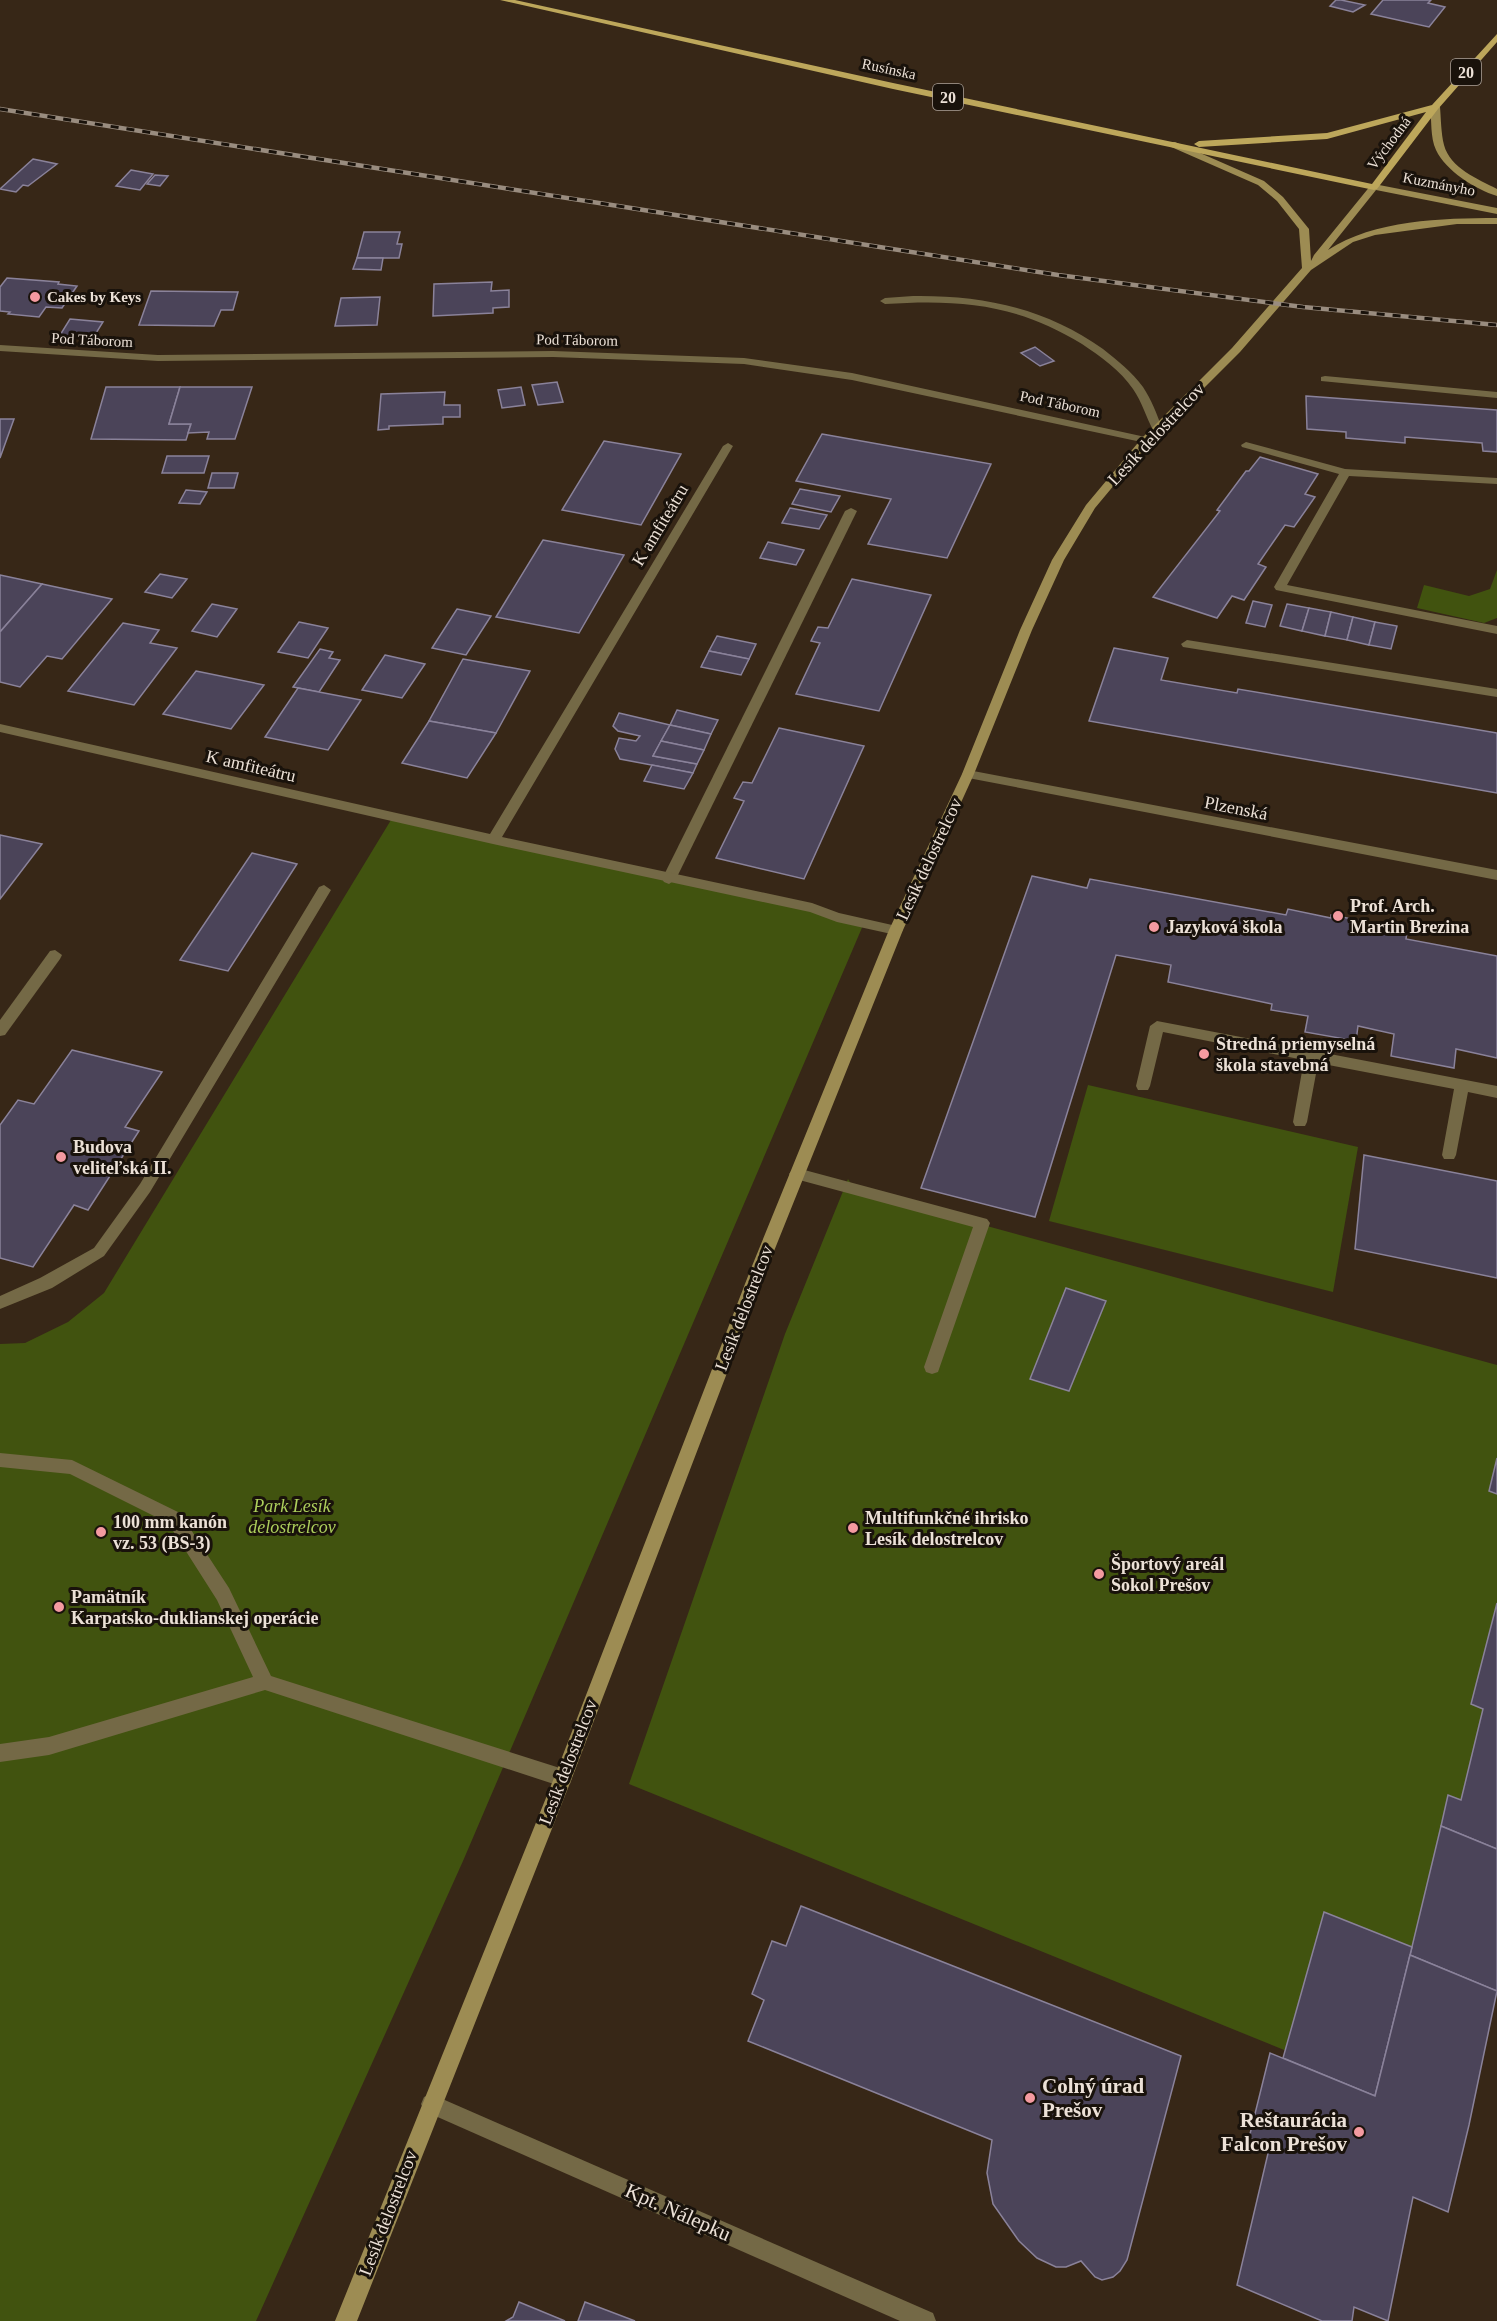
<svg xmlns="http://www.w3.org/2000/svg" width="1497" height="2321" font-family="'Times New Roman',serif">
<style>
.green{fill:#41530f}
.building{fill:#4b4459;stroke:#8a829a;stroke-width:1.5}
.lines{fill:none;stroke-linecap:round;stroke-linejoin:round}
.lane{fill:#746946;fill-rule:evenodd}
.street{fill:#746946;fill-rule:evenodd}
.secondary{fill:#9d8c53;fill-rule:evenodd}
.primary{fill:#bda75b;fill-rule:evenodd}
.rail-casing{stroke:#998c7f;stroke-width:4.5}
.rail{stroke:#19120b;stroke-width:3;stroke-dasharray:8;stroke-linecap:butt}
.poi-dot{fill:#f49aa0;stroke:#19120b;stroke-width:2}
.labels{text-anchor:middle;stroke-width:6;stroke-linejoin:round;paint-order:stroke}
.far-street-label{font-size:15px;fill:#ece1d7;stroke:#19120b}
.far-poi-label{font-size:15px;font-weight:bold;fill:#ece1d7;stroke:#19120b;text-anchor:start}
.shield{fill:#19120b;stroke:#ada39a;stroke-width:1.5}
.shield-label{font-size:16px;font-weight:bold;fill:#ece1d7}
.street-label{font-size:18px;fill:#ece1d7;stroke:#19120b}
.poi-label{font-size:18px;font-weight:bold;fill:#ece1d7;stroke:#19120b;text-anchor:start}
.park-label{font-size:18px;font-style:italic;fill:#adcf5c;stroke:#19120b}
.near-poi-label{font-size:21px;font-weight:bold;fill:#ece1d7;stroke:#19120b;text-anchor:start}
.near-street-label{font-size:21px;fill:#ece1d7;stroke:#19120b}
</style>
<rect width="100%" height="100%" fill="#372717"/>
<g class="green">
<path d="M 1497,570 L 1497,618 L 1484,623 L 1417,608 L 1424,585 L 1469,596 L 1490,589 Z"/>
<path d="M 394,815 L 864,923 L 463,1861 L 256,2321 L 0,2321 L 0,1344 L 25,1343 L 68,1322 L 104,1293 Z"/>
<path d="M 1088,1085 L 1358,1147 L 1333,1292 L 1049,1221 Z"/>
<path d="M 848,1179 L 855,1190 L 1497,1365 L 1497,1993 L 1469,2125 L 629,1784 L 785,1334 Z"/>
</g>
<g class="building">
<path d="M 1336,0 L 1341,0 L 1365,5 L 1353,12 L 1330,6 Z"/>
<path d="M 1383,0 L 1431,0 L 1428,3 L 1445,7 L 1429,27 L 1371,14 Z"/>
<path d="M 33,159 L 57,164 L 28,186 L 23,185 L 16,192 L 0,189 Z"/>
<path d="M 131,170 L 153,174 L 140,190 L 116,186 Z"/>
<path d="M 155,175 L 168,176 L 160,186 L 147,184 Z"/>
<path d="M 364,232 L 400,232 L 397,244 L 402,244 L 399,258 L 357,258 Z"/>
<path d="M 357,258 L 383,258 L 381,270 L 353,269 Z"/>
<path d="M 7,278 L 59,282 L 58,284 L 77,286 L 62,308 L 46,307 L 39,317 L 8,314 L 10,312 L 0,311 L 0,287 Z"/>
<path d="M 492,282 L 491,291 L 509,290 L 509,307 L 493,308 L 493,313 L 433,316 L 434,284 Z"/>
<path d="M 151,291 L 238,292 L 233,310 L 221,310 L 214,326 L 139,325 Z"/>
<path d="M 380,297 L 377,325 L 335,326 L 341,298 Z"/>
<path d="M 70,319 L 103,322 L 93,338 L 60,335 Z"/>
<path d="M 1035,347 L 1050,358 L 1054,361 L 1040,366 L 1021,353 Z"/>
<path d="M 557,382 L 563,402 L 538,405 L 532,385 Z"/>
<path d="M 106,387 L 180,387 L 169,424 L 191,424 L 186,440 L 91,439 Z"/>
<path d="M 180,387 L 252,387 L 235,439 L 207,439 L 209,432 L 188,433 L 191,424 L 169,424 Z"/>
<path d="M 521,387 L 525,405 L 502,408 L 498,390 Z"/>
<path d="M 445,392 L 444,405 L 460,405 L 460,417 L 443,417 L 443,424 L 389,426 L 389,429 L 378,430 L 381,394 Z"/>
<path d="M 1306,396 L 1497,410 L 1497,452 L 1483,451 L 1482,443 L 1405,437 L 1405,443 L 1346,438 L 1346,432 L 1307,429 Z"/>
<path d="M 0,419 L 14,419 L 0,458 Z"/>
<path d="M 822,434 L 991,464 L 947,558 L 868,544 L 891,499 L 796,481 Z"/>
<path d="M 604,441 L 681,454 L 641,525 L 562,510 Z"/>
<path d="M 167,456 L 209,456 L 204,473 L 162,473 Z"/>
<path d="M 1260,457 L 1318,474 L 1305,494 L 1315,497 L 1294,527 L 1285,525 L 1258,564 L 1266,567 L 1244,600 L 1232,596 L 1217,618 L 1153,597 L 1220,511 L 1217,510 L 1246,471 L 1249,471 Z"/>
<path d="M 212,473 L 238,473 L 234,488 L 208,488 Z"/>
<path d="M 800,489 L 840,496 L 831,512 L 792,504 Z"/>
<path d="M 186,490 L 207,492 L 200,504 L 179,503 Z"/>
<path d="M 790,508 L 827,515 L 819,529 L 782,523 Z"/>
<path d="M 543,540 L 624,555 L 579,633 L 496,617 Z"/>
<path d="M 768,542 L 804,550 L 796,565 L 760,558 Z"/>
<path d="M 160,574 L 187,579 L 172,598 L 145,592 Z"/>
<path d="M 0,575 L 42,584 L 0,632 Z"/>
<path d="M 852,579 L 931,595 L 879,711 L 796,694 L 820,643 L 811,641 L 818,627 L 828,628 Z"/>
<path d="M 42,584 L 112,599 L 62,659 L 47,656 L 20,687 L 0,682 L 0,632 Z"/>
<path d="M 1253,601 L 1272,605 L 1265,627 L 1246,623 Z"/>
<path d="M 212,604 L 237,609 L 217,637 L 192,631 Z"/>
<path d="M 1287,604 L 1309,608 L 1302,631 L 1280,626 Z"/>
<path d="M 1309,608 L 1331,612 L 1325,636 L 1302,631 Z"/>
<path d="M 457,609 L 491,616 L 466,655 L 432,648 Z"/>
<path d="M 1331,612 L 1353,617 L 1347,640 L 1325,636 Z"/>
<path d="M 1353,617 L 1375,622 L 1369,645 L 1347,640 Z"/>
<path d="M 299,622 L 328,628 L 308,658 L 278,652 Z"/>
<path d="M 1375,622 L 1397,626 L 1391,649 L 1369,645 Z"/>
<path d="M 123,623 L 159,630 L 150,643 L 177,648 L 134,705 L 68,691 Z"/>
<path d="M 717,636 L 756,644 L 749,659 L 709,651 Z"/>
<path d="M 1114,648 L 1168,658 L 1161,680 L 1237,693 L 1238,689 L 1497,733 L 1497,793 L 1089,721 Z"/>
<path d="M 320,649 L 333,652 L 329,658 L 340,660 L 319,692 L 293,687 Z"/>
<path d="M 709,651 L 749,659 L 741,675 L 701,667 Z"/>
<path d="M 385,655 L 425,664 L 402,698 L 362,690 Z"/>
<path d="M 463,659 L 530,671 L 496,733 L 429,721 Z"/>
<path d="M 196,671 L 264,685 L 231,729 L 163,714 Z"/>
<path d="M 298,688 L 361,700 L 328,750 L 265,737 Z"/>
<path d="M 677,710 L 718,720 L 711,734 L 670,725 Z"/>
<path d="M 619,713 L 670,725 L 653,756 L 697,764 L 693,773 L 620,759 L 615,749 L 619,738 L 636,741 L 640,736 L 618,731 L 613,726 Z"/>
<path d="M 429,721 L 496,733 L 467,778 L 402,763 Z"/>
<path d="M 670,725 L 711,734 L 704,750 L 661,741 Z"/>
<path d="M 779,728 L 864,746 L 804,879 L 716,858 L 744,801 L 734,798 L 743,782 L 752,783 Z"/>
<path d="M 661,741 L 704,750 L 697,764 L 653,756 Z"/>
<path d="M 652,765 L 693,773 L 684,789 L 644,781 Z"/>
<path d="M 0,835 L 42,844 L 0,899 Z"/>
<path d="M 252,853 L 297,864 L 228,971 L 180,960 Z"/>
<path d="M 1032,876 L 1087,888 L 1090,879 L 1286,915 L 1288,909 L 1331,918 L 1331,915 L 1338,916 L 1365,922 L 1365,925 L 1407,932 L 1406,939 L 1497,956 L 1497,1058 L 1456,1049 L 1454,1068 L 1391,1056 L 1394,1034 L 1358,1026 L 1356,1041 L 1305,1032 L 1308,1016 L 1271,1010 L 1272,1004 L 1168,982 L 1171,965 L 1116,955 L 1035,1217 L 921,1188 Z"/>
<path d="M 72,1050 L 162,1072 L 125,1127 L 139,1131 L 88,1210 L 74,1205 L 33,1267 L 0,1258 L 0,1125 L 18,1100 L 34,1104 Z"/>
<path d="M 1364,1155 L 1497,1181 L 1497,1278 L 1355,1249 Z"/>
<path d="M 1066,1288 L 1106,1301 L 1069,1391 L 1030,1379 Z"/>
<path d="M 1497,1458 L 1497,1494 L 1489,1491 Z"/>
<path d="M 1497,1603 L 1497,1849 L 1441,1826 L 1448,1795 L 1461,1800 L 1483,1709 L 1471,1704 Z"/>
<path d="M 1441,1826 L 1497,1849 L 1497,1991 L 1410,1955 Z"/>
<path d="M 801,1906 L 1181,2056 L 1127,2260 L 1120,2271 L 1113,2277 L 1102,2280 L 1095,2277 L 1081,2261 L 1066,2267 L 1056,2267 L 1037,2258 L 1019,2241 L 993,2204 L 987,2173 L 992,2140 L 748,2041 L 764,2000 L 752,1994 L 772,1941 L 786,1946 Z"/>
<path d="M 1324,1912 L 1412,1947 L 1375,2096 L 1283,2058 Z"/>
<path d="M 1410,1955 L 1497,1991 L 1469,2125 L 1448,2212 L 1413,2197 L 1388,2321 L 1354,2307 L 1352,2321 L 1322,2321 L 1237,2285 L 1270,2145 L 1249,2138 L 1270,2053 L 1375,2096 Z"/>
<path d="M 519,2302 L 565,2321 L 506,2321 L 513,2317 Z"/>
<path d="M 585,2302 L 635,2321 L 578,2321 Z"/>
</g>
<g class="lines">
<g class="lane">
<path d="M 913,296 C 982,295 1046,308 1103,349 C 1117,360 1132,372 1143,387 C 1151,399 1157,414 1162,428 L 1161,430 L 1153,430 C 1146,417 1142,402 1133,389 C 1121,371 1100,356 1082,344 C 1017,304 960,299 885,304 L 880,301 L 885,298 Z"/>
<path d="M 1246,442 L 1345,469 L 1497,478 L 1497,484 L 1349,476 L 1287,585 L 1497,626 L 1497,634 L 1276,590 L 1274,587 L 1339,474 L 1242,447 L 1241,445 Z"/>
<path d="M 851,508 L 857,511 L 676,879 L 669,884 L 664,882 L 662,879 L 845,511 Z"/>
<path d="M 1187,640 L 1497,689 L 1497,697 L 1183,647 L 1181,644 Z"/>
<path d="M 324,885 L 331,890 L 150,1192 L 104,1256 L 52,1288 L 0,1309 L 0,1296 L 40,1278 L 94,1248 L 140,1184 L 319,887 Z"/>
<path d="M 55,950 L 62,955 L 60,959 L 5,1035 L 0,1036 L 0,1020 L 50,951 Z"/>
<path d="M 1157,1021 L 1497,1086 L 1497,1098 L 1468,1092 L 1456,1155 L 1454,1159 L 1444,1159 L 1442,1155 L 1454,1089 L 1318,1063 L 1307,1122 L 1305,1126 L 1295,1126 L 1293,1122 L 1304,1060 L 1163,1032 L 1150,1086 L 1148,1090 L 1138,1090 L 1136,1086 L 1150,1026 Z"/>
<path d="M 797,1168 L 987,1219 L 990,1223 L 938,1372 L 932,1374 L 926,1372 L 924,1367 L 973,1227 L 792,1178 L 789,1174 L 792,1170 Z"/>
<path d="M 0,1453 L 72,1460 L 180,1513 L 229,1588 L 271,1676 L 563,1769 L 570,1772 L 572,1778 L 570,1784 L 563,1787 L 265,1690 L 49,1755 L 0,1762 L 0,1744 L 49,1737 L 253,1677 L 217,1600 L 168,1523 L 70,1474 L 0,1467 Z"/>
</g>
<g class="street">
<path d="M 0,345 L 158,355 L 553,351 L 744,358 L 852,373 L 1150,438 L 1151,440 L 1146,443 L 852,380 L 744,364 L 553,357 L 158,361 L 0,351 Z"/>
<path d="M 1325,376 L 1497,392 L 1497,398 L 1321,381 L 1321,377 Z"/>
<path d="M 728,443 L 733,446 L 502,837 L 812,903 L 839,913 L 901,927 L 903,930 L 901,933 L 896,935 L 837,922 L 810,912 L 493,844 L 0,732 L 0,724 L 490,834 L 723,446 Z"/>
<path d="M 968,770 L 1497,870 L 1497,880 L 963,777 L 962,774 Z"/>
<path d="M 431,2094 L 933,2313 L 936,2321 L 900,2321 L 424,2111 L 421,2104 L 424,2097 Z"/>
</g>
<g class="secondary">
<path d="M 1435,104 L 1440,107 C 1441,119 1441,133 1444,145 C 1450,168 1478,179 1497,189 L 1497,196 C 1475,189 1446,171 1436,150 C 1430,137 1432,121 1430,107 Z"/>
<path d="M 1169,142 L 1175,142 L 1264,181 L 1283,197 L 1309,229 L 1311,261 L 1314,255 L 1371,185 L 1374,184 L 1497,208 L 1497,214 L 1376,190 L 1328,250 C 1374,220 1442,218 1497,218 L 1497,224 L 1457,224 L 1375,235 L 1353,242 L 1311,270 L 1240,352 L 1150,442 L 1095,508 L 1064,560 L 1032,630 L 974,774 L 903,930 L 766,1271 L 572,1778 L 357,2321 L 335,2321 L 554,1778 L 750,1271 L 889,930 L 962,774 L 1020,630 L 1052,560 L 1086,505 L 1142,438 L 1232,348 L 1302,268 L 1299,229 L 1277,201 L 1258,185 L 1169,146 Z"/>
</g>
<path class="primary" d="M 500,0 L 515,0 L 893,83 L 1372,184 L 1426,112 L 1327,139 L 1199,147 L 1194,144 L 1199,141 L 1327,133 L 1432,105 L 1497,34 L 1497,42 L 1438,109 L 1377,189 L 1374,190 L 893,89 Z"/>
<defs>
<path id="rail" d="M 0,109 L 1058,275 L 1303,307 L 1497,325"/>
</defs>
<use href="#rail" class="rail-casing"/>
<use href="#rail" class="rail"/>
</g>
<g class="poi-dot">
<circle cx="35" cy="297" r="6"/>
<circle cx="1338" cy="916" r="6"/>
<circle cx="1154" cy="927" r="6"/>
<circle cx="1204" cy="1054" r="6"/>
<circle cx="61" cy="1157" r="6"/>
<circle cx="853" cy="1528" r="6"/>
<circle cx="101" cy="1532" r="6"/>
<circle cx="1099" cy="1574" r="6"/>
<circle cx="59" cy="1607" r="6"/>
<circle cx="1030" cy="2098" r="6"/>
<circle cx="1359" cy="2132" r="6"/>
</g>
<g class="labels">
<g class="far-street-label">
<text transform="translate(889 69) rotate(12)" y="5">Rusínska</text>
<text transform="translate(1389 143) rotate(-53)" y="5">Východná</text>
<text transform="translate(1439 184) rotate(11)" y="5">Kuzmányho</text>
<text transform="translate(92 340) rotate(3)" y="5">Pod Táborom</text>
<text transform="translate(577 340) rotate(1)" y="5">Pod Táborom</text>
<text transform="translate(1060 404) rotate(12)" y="5">Pod Táborom</text>
</g>
<g class="far-poi-label">
<text x="47" y="302">Cakes by Keys</text>
</g>
<g class="shield">
<rect x="1451" y="59" width="30" height="26" rx="4.5"/>
<rect x="933" y="84" width="30" height="26" rx="4.5"/>
</g>
<g class="shield-label">
<text x="1466" y="78">20</text>
<text x="948" y="103">20</text>
</g>
<g class="street-label">
<text transform="translate(1156 434) rotate(-47)" y="6">Lesík delostrelcov</text>
<text transform="translate(660 525) rotate(-59)" y="6">K amfiteátru</text>
<text transform="translate(251 766) rotate(13)" y="6">K amfiteátru</text>
<text transform="translate(1236 808) rotate(11)" y="6">Plzenská</text>
<text transform="translate(929 859) rotate(-65)" y="6">Lesík delostrelcov</text>
<text transform="translate(744 1308) rotate(-69)" y="6">Lesík delostrelcov</text>
<text transform="translate(568 1762) rotate(-69)" y="6">Lesík delostrelcov</text>
<text transform="translate(388 2213) rotate(-69)" y="6">Lesík delostrelcov</text>
</g>
<g class="poi-label">
<text x="1350" y="912">Prof. Arch.<tspan x="1350" dy="21">Martin Brezina</tspan></text>
<text x="1166" y="933">Jazyková škola</text>
<text x="1216" y="1050">Stredná priemyselná<tspan x="1216" dy="21">škola stavebná</tspan></text>
<text x="73" y="1153">Budova<tspan x="73" dy="21">veliteľská II.</tspan></text>
<text x="865" y="1524">Multifunkčné ihrisko<tspan x="865" dy="21">Lesík delostrelcov</tspan></text>
<text x="113" y="1528">100 mm kanón<tspan x="113" dy="21">vz. 53 (BS-3)</tspan></text>
<text x="1111" y="1570">Športový areál<tspan x="1111" dy="21">Sokol Prešov</tspan></text>
<text x="71" y="1603">Pamätník<tspan x="71" dy="21">Karpatsko-duklianskej operácie</tspan></text>
</g>
<g class="park-label">
<text x="292" y="1512">Park Lesík<tspan x="292" dy="21">delostrelcov</tspan></text>
</g>
<g class="near-poi-label">
<text x="1042" y="2093">Colný úrad<tspan x="1042" dy="24">Prešov</tspan></text>
<text x="1347" y="2127" text-anchor="end">Reštaurácia<tspan x="1347" dy="24">Falcon Prešov</tspan></text>
</g>
<g class="near-street-label">
<text transform="translate(678 2212) rotate(24)" y="7">Kpt. Nálepku</text>
</g>
</g>
</svg>
